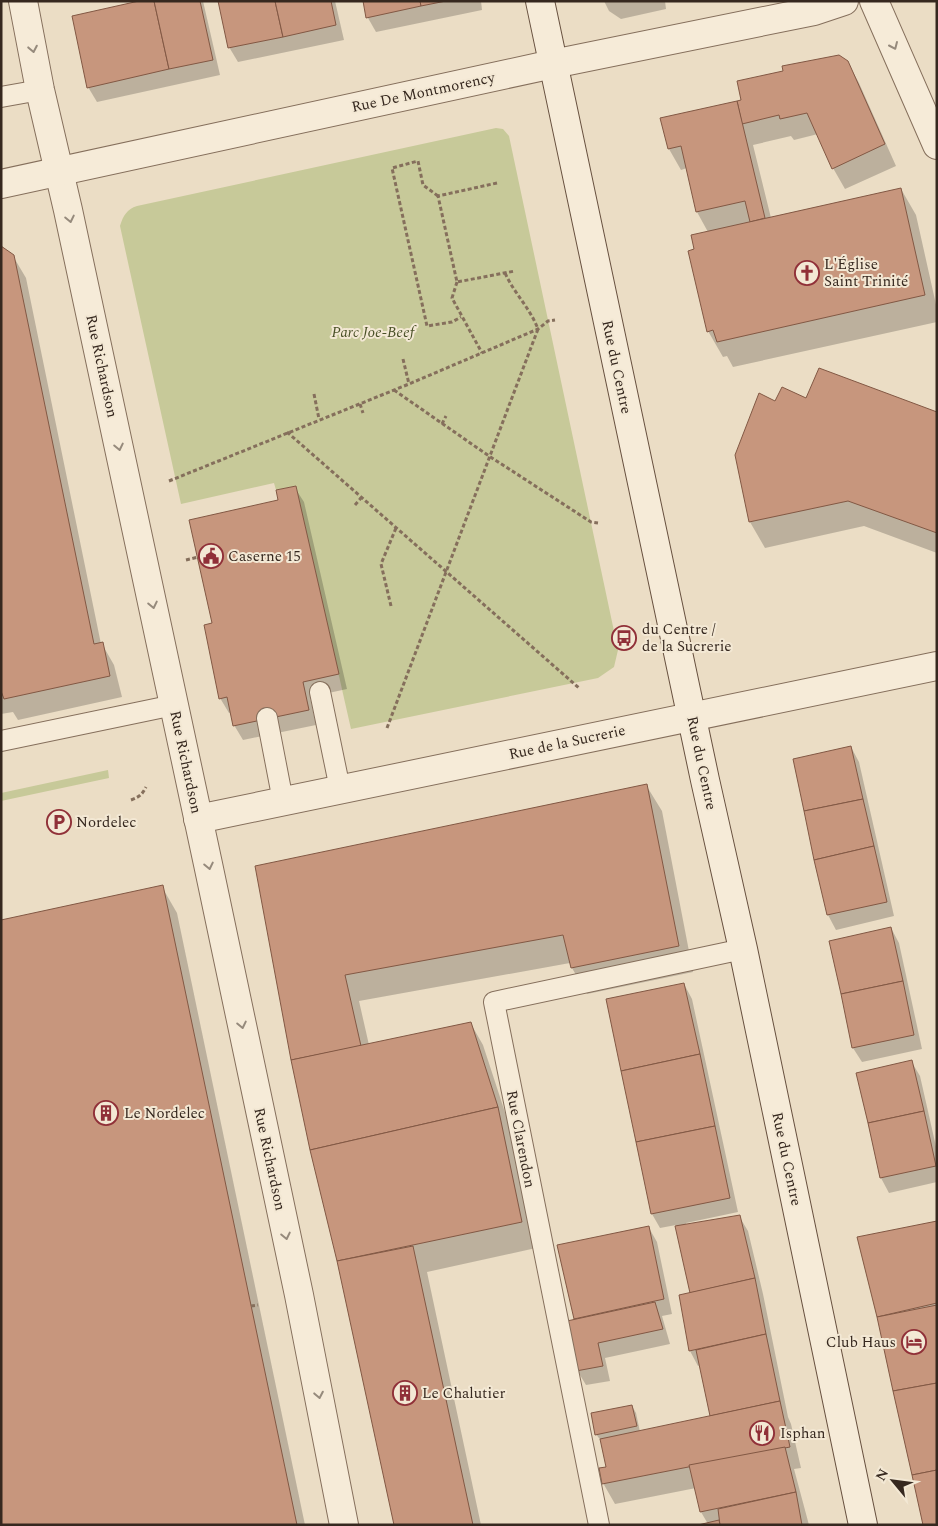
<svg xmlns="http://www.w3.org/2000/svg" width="938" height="1526" font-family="Spectral,serif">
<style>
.green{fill:#c7c999}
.shadow{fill:#0003}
.building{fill:#c7967d;stroke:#825844}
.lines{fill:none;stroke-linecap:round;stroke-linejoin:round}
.lane-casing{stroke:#856f5c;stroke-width:22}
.street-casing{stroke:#856f5c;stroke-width:30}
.secondary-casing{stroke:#67503f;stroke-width:30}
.path{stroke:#856f5c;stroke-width:3;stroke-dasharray:4 2.5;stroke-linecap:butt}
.lane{stroke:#f6ebd8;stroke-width:20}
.street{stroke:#f6ebd8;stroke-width:28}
.secondary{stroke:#f6ebd8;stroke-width:28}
.oneway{stroke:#968a7c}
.labels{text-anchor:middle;stroke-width:4;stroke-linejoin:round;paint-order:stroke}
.street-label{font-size:15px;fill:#36281f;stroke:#f3e8d4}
.poi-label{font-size:15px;fill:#36281f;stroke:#f3e8d4;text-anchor:start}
.park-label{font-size:15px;font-style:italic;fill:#4a5127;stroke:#f3e8d4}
</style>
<rect width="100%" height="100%" fill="#ebddc5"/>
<g class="green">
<path d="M 496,128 L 503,129 L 509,136 L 618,650 L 614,667 L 598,678 L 351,729 L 296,486 L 276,490 L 274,483 L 181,504 L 120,226 C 123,216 127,209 137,206 Z"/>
<path d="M 108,770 L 109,778 L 1,801 L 1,793 Z"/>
</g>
<g class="shadow">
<path d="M 145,1 L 203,1 L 220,75 L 97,102 L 88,87 Z"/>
<path d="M 220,1 L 335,1 L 344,40 L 238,62 L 229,47 Z"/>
<path d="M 364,1 L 481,1 L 482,10 L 376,32 L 368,18 Z"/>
<path d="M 604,1 L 665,1 L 666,9 L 621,19 L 609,11 Z"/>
<path d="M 847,61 L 859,83 L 896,166 L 845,189 L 833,168 L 818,134 L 794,140 L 791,136 L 753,145 L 771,218 L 901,189 L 916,215 L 937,309 L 937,322 L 733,367 L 727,356 L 723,357 L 708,331 L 695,250 L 708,232 L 697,212 L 687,168 L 681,170 L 669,149 L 737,103 Z"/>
<path d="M 1,247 L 13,256 L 26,278 L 101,644 L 102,644 L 114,665 L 122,697 L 18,720 L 13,712 L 1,714 Z"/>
<path d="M 807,400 L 937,414 L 937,553 L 864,526 L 765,548 L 750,522 L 776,403 Z"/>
<path d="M 295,488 L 304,502 L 347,689 L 310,697 L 316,725 L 243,740 L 234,725 L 232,712 L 229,713 L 220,698 L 214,624 L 279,501 Z"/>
<path d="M 851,747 L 859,762 L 894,916 L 836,930 L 828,915 L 795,760 Z"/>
<path d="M 646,785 L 662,811 L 693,972 L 587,994 L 572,968 L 570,963 L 359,1001 L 369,1045 L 471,1024 L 483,1045 L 512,1134 L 536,1248 L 427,1272 L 481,1525 L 395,1525 L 338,1261 L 311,1149 L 256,867 Z"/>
<path d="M 162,887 L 177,913 L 305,1525 L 1,1525 Z"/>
<path d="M 891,928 L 899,943 L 922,1049 L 862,1062 L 853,1048 Z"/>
<path d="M 684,984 L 692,999 L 738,1212 L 686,1223 L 687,1225 L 739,1216 L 748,1231 L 763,1294 L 788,1417 L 791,1424 L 801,1468 L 794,1469 L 809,1525 L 704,1525 L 708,1524 L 701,1512 L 696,1488 L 615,1504 L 603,1483 L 607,1468 L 601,1441 L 596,1434 L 632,1406 L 636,1413 L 640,1432 L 711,1417 L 700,1365 L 698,1366 L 690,1351 L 680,1296 L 691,1294 L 676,1225 L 660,1228 L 652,1214 Z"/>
<path d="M 911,1061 L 920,1076 L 937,1151 L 937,1182 L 889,1193 L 881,1178 L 857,1074 Z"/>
<path d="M 937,1222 L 937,1525 L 879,1317 L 859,1238 Z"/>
<path d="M 649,1228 L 657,1242 L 672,1314 L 662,1316 L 670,1344 L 605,1358 L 610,1381 L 586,1385 L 577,1370 L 575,1320 L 559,1246 Z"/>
</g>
<g class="building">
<path d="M 139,1 L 154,1 L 169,69 L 87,88 L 72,16 Z"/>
<path d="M 154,1 L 200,1 L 213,60 L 169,69 Z"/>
<path d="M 218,1 L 275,1 L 283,37 L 228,48 Z"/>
<path d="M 275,1 L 331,1 L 336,25 L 283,37 Z"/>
<path d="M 363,1 L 420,1 L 421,6 L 366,18 Z"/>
<path d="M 420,1 L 446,1 L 421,6 Z"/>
<path d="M 839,55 L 848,61 L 885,144 L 832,169 L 807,113 L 780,119 L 779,115 L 742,124 L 737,101 L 741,100 L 737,81 L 783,71 L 782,66 Z"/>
<path d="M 737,101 L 765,218 L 750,222 L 745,201 L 696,212 L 681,146 L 668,149 L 660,118 Z"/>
<path d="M 901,188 L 925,295 L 717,342 L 713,330 L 707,332 L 688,251 L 694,249 L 691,235 Z"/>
<path d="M 1,246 L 14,255 L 94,644 L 103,642 L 110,676 L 4,699 L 1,691 Z"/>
<path d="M 819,368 L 937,412 L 937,533 L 848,501 L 749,522 L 735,455 L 759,393 L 775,401 L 782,387 L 806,398 Z"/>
<path d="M 296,486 L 339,674 L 303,682 L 309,710 L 233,726 L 227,697 L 219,699 L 204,625 L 212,623 L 189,520 L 278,500 L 276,490 Z"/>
<path d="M 851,746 L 863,799 L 804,811 L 793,759 Z"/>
<path d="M 647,784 L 679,946 L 571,968 L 563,935 L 345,975 L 361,1046 L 291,1060 L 255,866 Z"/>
<path d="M 863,799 L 874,846 L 814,860 L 804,811 Z"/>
<path d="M 874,846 L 887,902 L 827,915 L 814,860 Z"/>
<path d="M 163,885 L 297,1525 L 1,1525 L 1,920 Z"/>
<path d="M 891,927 L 903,981 L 841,994 L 829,941 Z"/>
<path d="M 903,981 L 914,1035 L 852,1048 L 841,994 Z"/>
<path d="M 684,983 L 700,1054 L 621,1071 L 606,999 Z"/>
<path d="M 471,1022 L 498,1107 L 310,1150 L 291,1060 Z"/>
<path d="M 700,1054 L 715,1126 L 636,1142 L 621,1071 Z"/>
<path d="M 912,1060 L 924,1111 L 868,1123 L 856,1073 Z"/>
<path d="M 498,1107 L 522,1222 L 337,1261 L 310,1150 Z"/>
<path d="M 924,1111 L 936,1166 L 880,1178 L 868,1123 Z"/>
<path d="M 715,1126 L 730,1198 L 651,1214 L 636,1142 Z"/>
<path d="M 740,1215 L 755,1278 L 690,1293 L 675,1226 Z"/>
<path d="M 937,1221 L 937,1303 L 877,1317 L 857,1237 Z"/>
<path d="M 649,1226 L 664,1299 L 574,1319 L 557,1245 Z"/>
<path d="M 413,1246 L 473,1525 L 394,1525 L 337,1261 Z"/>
<path d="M 755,1278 L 766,1334 L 689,1351 L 679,1295 Z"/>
<path d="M 655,1302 L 663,1329 L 598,1343 L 603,1366 L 576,1371 L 567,1321 Z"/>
<path d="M 937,1305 L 937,1383 L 893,1391 L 877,1317 Z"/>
<path d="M 766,1334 L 780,1401 L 710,1416 L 696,1350 Z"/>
<path d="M 937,1383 L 937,1470 L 912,1475 L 893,1391 Z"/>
<path d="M 780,1401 L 790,1447 L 602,1484 L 599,1468 L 606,1467 L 600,1439 Z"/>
<path d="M 632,1405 L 637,1426 L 595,1435 L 591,1413 Z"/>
<path d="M 785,1447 L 796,1492 L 700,1512 L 689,1465 Z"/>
<path d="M 937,1470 L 937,1525 L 923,1525 L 912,1475 Z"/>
<path d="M 796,1492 L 802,1525 L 720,1525 L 718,1509 Z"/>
<path d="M 719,1520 L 720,1525 L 698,1525 Z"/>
</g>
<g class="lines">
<defs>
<g id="lane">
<path d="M 1,97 L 40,90"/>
<path d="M 320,692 L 340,789"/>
<path d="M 267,718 L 283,801"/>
<path d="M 1,741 L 174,705"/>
<path d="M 599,1525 L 494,1002 L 743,949"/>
</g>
<g id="street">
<path d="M 23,1 L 40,90 L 68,210 L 208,864 L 299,1295 L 344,1525"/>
<path d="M 874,1 L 937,145"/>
<path d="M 1,184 L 553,64 L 814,11 L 844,1"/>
<path d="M 198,819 L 937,666"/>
</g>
<path id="secondary" d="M 540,1 L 705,780 L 743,949 L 863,1525"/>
</defs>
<use href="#lane" class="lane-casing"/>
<use href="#street" class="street-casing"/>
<use href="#secondary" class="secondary-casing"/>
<g class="path">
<path d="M 497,183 L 438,196 L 457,282 L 515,271"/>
<path d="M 438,196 L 423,185 L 418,161 L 392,168 L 427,326 L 452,322 L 461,317"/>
<path d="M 457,282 L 452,298 L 482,353"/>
<path d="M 403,359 L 409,384"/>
<path d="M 394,390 L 489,456 L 591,522 L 598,523"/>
<path d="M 314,394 L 319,419"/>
<path d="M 360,404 L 363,413"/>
<path d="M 442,424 L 446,416"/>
<path d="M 287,432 L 579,688"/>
<path d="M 169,481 L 409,384 L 538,329 L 548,321 L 555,320"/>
<path d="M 355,505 L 361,498"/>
<path d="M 186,560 L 198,557"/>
<path d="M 391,606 L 381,564 L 396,528"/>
<path d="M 387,728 L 538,329 C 530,308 514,293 505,273"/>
<path d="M 131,800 C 139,797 142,795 146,787"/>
<path d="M 251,1306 L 258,1305"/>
</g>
<use href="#lane" class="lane"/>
<use href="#street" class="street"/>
<use href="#secondary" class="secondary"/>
</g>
<defs><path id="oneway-chevron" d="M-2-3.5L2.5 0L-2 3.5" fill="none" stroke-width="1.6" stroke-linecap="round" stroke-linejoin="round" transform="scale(1.25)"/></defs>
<g class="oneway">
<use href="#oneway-chevron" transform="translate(894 46) rotate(66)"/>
<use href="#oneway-chevron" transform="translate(33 49) rotate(79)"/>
<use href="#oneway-chevron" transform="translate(70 219) rotate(78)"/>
<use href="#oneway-chevron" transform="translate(119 447) rotate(78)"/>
<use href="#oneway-chevron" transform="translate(153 605) rotate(78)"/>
<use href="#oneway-chevron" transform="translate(209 866) rotate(78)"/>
<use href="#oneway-chevron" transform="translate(242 1025) rotate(78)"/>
<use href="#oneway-chevron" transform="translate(286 1236) rotate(78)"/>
<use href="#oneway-chevron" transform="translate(319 1395) rotate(79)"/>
</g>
<defs>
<symbol id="church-ring" viewBox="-11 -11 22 22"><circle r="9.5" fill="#f3e8d4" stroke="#903038" stroke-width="1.5"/><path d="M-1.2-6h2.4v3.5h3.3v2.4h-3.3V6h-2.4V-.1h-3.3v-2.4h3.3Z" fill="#903038"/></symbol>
<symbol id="civic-ring" viewBox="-11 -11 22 22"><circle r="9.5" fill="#f3e8d4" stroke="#903038" stroke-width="1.5"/><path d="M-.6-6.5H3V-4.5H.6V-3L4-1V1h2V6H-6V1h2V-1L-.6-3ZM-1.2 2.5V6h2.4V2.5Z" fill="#903038"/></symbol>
<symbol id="bus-ring" viewBox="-11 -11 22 22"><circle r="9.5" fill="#f3e8d4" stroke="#903038" stroke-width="1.5"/><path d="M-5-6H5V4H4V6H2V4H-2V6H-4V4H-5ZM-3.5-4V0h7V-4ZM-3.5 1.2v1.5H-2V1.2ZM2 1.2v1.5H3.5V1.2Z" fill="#903038"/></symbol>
<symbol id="parking-ring" viewBox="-11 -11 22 22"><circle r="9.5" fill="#f3e8d4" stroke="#903038" stroke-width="1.5"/><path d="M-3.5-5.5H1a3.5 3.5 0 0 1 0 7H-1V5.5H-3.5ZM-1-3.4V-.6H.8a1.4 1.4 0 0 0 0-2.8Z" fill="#903038"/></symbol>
<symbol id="building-ring" viewBox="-11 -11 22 22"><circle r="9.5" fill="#f3e8d4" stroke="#903038" stroke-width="1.5"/><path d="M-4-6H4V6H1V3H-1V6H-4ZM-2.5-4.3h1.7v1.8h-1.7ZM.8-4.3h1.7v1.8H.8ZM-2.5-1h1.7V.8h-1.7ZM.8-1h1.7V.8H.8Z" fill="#903038"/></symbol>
<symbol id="hotel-ring" viewBox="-11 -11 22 22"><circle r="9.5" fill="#f3e8d4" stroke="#903038" stroke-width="1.5"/><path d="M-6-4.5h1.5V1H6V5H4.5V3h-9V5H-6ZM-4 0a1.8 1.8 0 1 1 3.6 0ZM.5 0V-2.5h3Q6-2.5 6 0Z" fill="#903038"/></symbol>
<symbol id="restaurant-ring" viewBox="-11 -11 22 22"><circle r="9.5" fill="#f3e8d4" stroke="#903038" stroke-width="1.5"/><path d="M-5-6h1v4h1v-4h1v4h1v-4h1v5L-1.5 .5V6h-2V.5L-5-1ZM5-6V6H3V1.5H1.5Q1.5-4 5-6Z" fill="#903038"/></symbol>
</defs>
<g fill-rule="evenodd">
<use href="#church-ring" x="793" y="259" width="28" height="28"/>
<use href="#civic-ring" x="197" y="542" width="28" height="28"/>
<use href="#bus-ring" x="610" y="624" width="28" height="28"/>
<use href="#parking-ring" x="45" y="808" width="28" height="28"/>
<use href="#building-ring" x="92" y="1099" width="28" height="28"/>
<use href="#hotel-ring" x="900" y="1328" width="28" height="28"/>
<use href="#building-ring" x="391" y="1379" width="28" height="28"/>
<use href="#restaurant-ring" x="748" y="1419" width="28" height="28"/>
</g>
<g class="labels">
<g class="street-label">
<text transform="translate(423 92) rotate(-12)" y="5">Rue De Montmorency</text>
<text transform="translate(102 366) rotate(78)" y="5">Rue Richardson</text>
<text transform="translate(617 367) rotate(78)" y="5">Rue du Centre</text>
<text transform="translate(567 742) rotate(-12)" y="5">Rue de la Sucrerie</text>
<text transform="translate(186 762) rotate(78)" y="5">Rue Richardson</text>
<text transform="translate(702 763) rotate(78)" y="5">Rue du Centre</text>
<text transform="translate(521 1139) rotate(79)" y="5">Rue Clarendon</text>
<text transform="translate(270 1159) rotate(78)" y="5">Rue Richardson</text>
<text transform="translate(787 1159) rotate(78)" y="5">Rue du Centre</text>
</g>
<g class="poi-label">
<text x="824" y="269">L'Église<tspan x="824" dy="17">Saint Trinité</tspan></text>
<text x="228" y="561">Caserne 15</text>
<text x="642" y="634">du Centre /<tspan x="642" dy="17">de la Sucrerie</tspan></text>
<text x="76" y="827">Nordelec</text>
<text x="124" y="1118">Le Nordelec</text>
<text x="896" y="1347" text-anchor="end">Club Haus</text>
<text x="422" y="1398">Le Chalutier</text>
<text x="780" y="1438">Isphan</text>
</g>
<g class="park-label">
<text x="373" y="337">Parc Joe-Beef</text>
</g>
</g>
<rect width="938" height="1526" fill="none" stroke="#36281f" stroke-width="5"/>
<g transform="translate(893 1481) rotate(299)" stroke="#f3e8d4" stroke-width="4" paint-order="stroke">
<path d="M0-4L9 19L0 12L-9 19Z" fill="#36281f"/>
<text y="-8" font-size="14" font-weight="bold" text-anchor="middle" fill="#36281f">N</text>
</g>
</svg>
